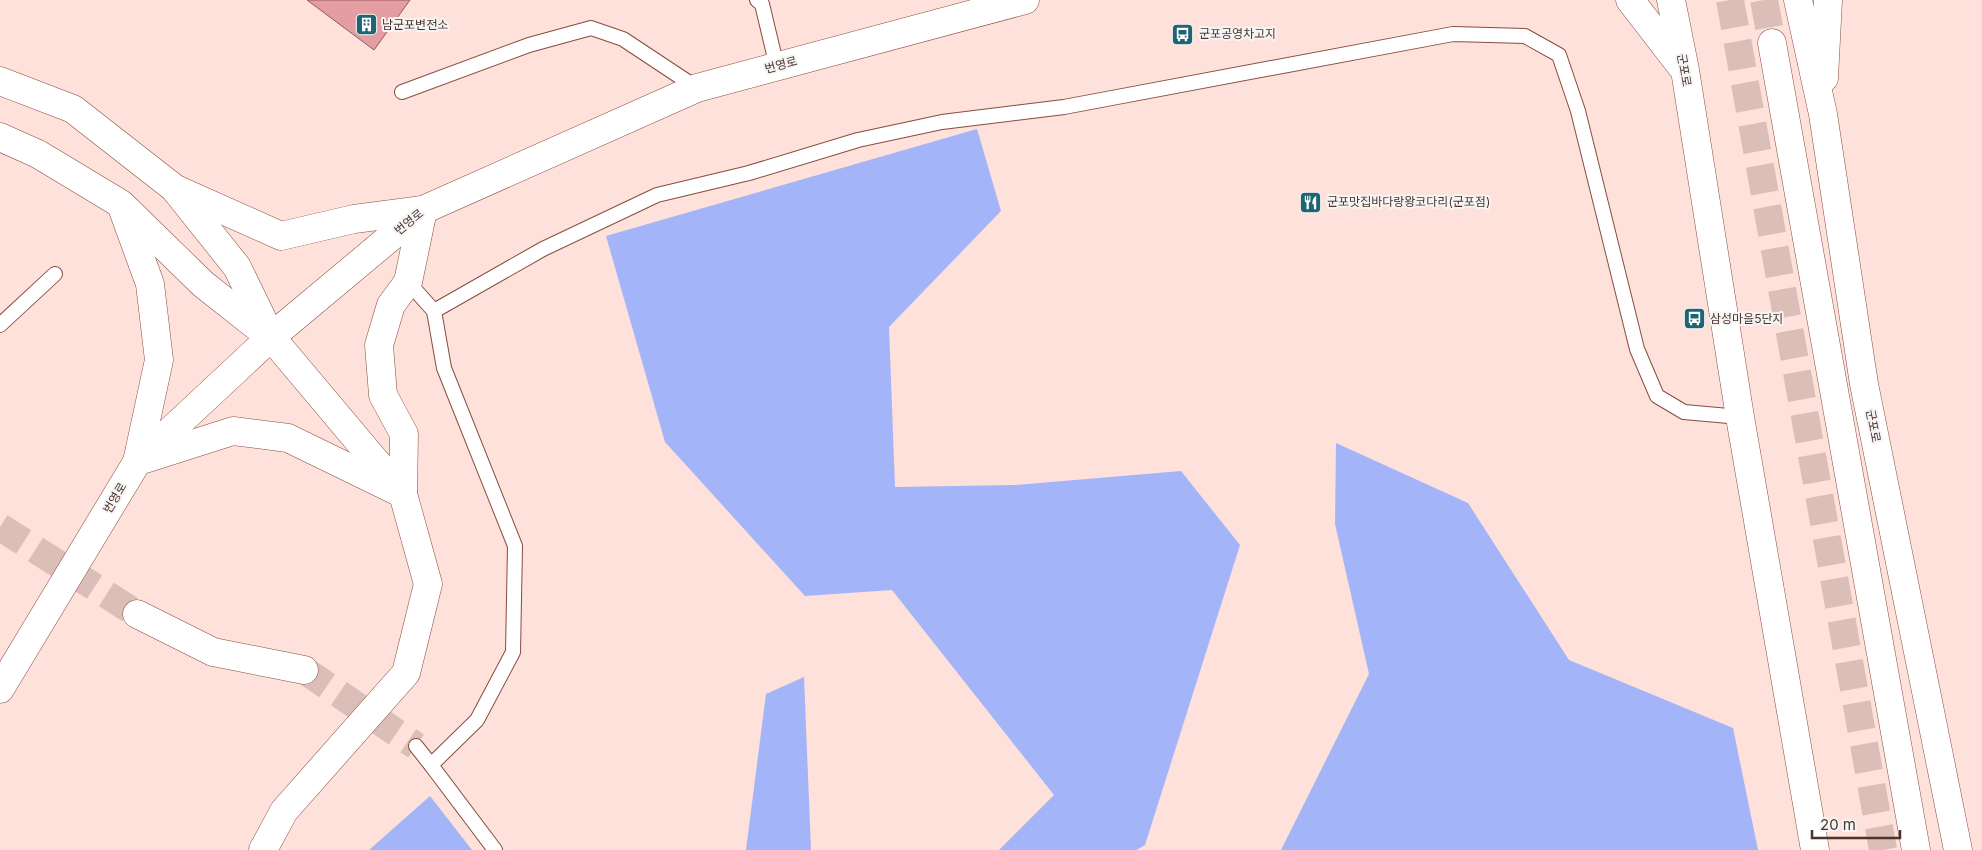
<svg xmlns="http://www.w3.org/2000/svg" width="1982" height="850" font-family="Inter,'Noto Sans KR',sans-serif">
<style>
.forest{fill:#a4b4f8}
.building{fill:#e49da3;stroke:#96565d}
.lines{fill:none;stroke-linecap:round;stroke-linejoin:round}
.minor-tunnel{stroke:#dbbeb7;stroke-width:28;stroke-dasharray:28 14;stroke-linecap:butt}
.primary-tunnel{stroke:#dbbeb7;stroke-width:28;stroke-dasharray:28 14;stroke-linecap:butt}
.service-casing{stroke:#884c3f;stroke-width:16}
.minor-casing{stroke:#884c3f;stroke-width:29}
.tertiary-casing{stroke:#884c3f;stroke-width:29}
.primary-casing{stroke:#884c3f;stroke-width:29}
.motorway-casing{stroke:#884c3f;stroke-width:29}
.service{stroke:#fff;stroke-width:14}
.minor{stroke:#fff;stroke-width:28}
.tertiary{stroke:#fff;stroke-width:28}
.primary{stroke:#fff;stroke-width:28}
.motorway{stroke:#fff;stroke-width:28}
.labels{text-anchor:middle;stroke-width:4;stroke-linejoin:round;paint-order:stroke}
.poi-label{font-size:12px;fill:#4e332c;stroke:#f5f5f5;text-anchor:start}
.street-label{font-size:12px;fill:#4e332c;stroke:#f5f5f5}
</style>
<rect width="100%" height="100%" fill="#fee1da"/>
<g class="forest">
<path d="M 977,129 L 1001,211 L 889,327 L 895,487 L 1015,485 L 1181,471 L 1240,545 L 1145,845 L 1136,850 L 999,850 L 1054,795 L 892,590 L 805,596 L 665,442 L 606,236 Z"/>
<path d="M 1336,443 L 1468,503 L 1569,660 L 1733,728 L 1758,850 L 1281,850 L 1369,674 L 1335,524 Z"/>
<path d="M 804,677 L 811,850 L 746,850 L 766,694 Z"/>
<path d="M 430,796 L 472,850 L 369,850 Z"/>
</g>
<path class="building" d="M 307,0 L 410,0 L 374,50 Z"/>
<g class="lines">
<g class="minor-tunnel">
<path d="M 0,527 L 137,614"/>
<path d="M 304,670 L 416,746"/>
</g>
<g class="primary-tunnel">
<path d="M 1730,0 L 1883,850"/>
<path d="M 1764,0 L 1772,43"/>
</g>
<defs>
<g id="service">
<path d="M 757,0 L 762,4 L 777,67"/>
<path d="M 402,92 L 529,45 L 591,28 L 623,39 L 697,88"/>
<path d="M 408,282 L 434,311"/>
<path d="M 0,325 L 55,274"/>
<path d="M 416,746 L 431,765 L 477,720 L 513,652 L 515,546 L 444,368 L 434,311 L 543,249 L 657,195 L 749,173 L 858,140 L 942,122 L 1064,107 L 1453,34 L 1525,36 L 1559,55 L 1578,111 L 1637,349 L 1657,396 L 1684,412 L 1740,417"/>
<path d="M 431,765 L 495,850"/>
</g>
<path id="minor" d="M 137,614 L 213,652 L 304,670"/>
<g id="tertiary">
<path d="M 145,459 L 233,431 L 288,438 L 403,494 L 404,434 L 383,395 L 379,345 L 391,305 L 408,282 L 423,210"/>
<path d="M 0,689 L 137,462 L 271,337 L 423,210 L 697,88 L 1025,0"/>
<path d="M 263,850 L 284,811 L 406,673 L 428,584 L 403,494 L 271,337"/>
</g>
<g id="primary">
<path d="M 1630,0 L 1681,66"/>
<path d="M 1671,0 L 1685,70 L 1740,417 L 1815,850"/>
<path d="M 1798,0 L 1823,114 L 1864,384 L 1958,850"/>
<path d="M 1772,43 L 1916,850"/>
<path d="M 1824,78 L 1828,0"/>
</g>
<g id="motorway">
<path d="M 0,81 L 73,109 L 174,188 L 237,267 L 271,337"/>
<path d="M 0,137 L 38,154 L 121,204 L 203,284 L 265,333"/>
<path d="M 178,190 L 281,236 L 354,219 L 423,210"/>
<path d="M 123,210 L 150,284 L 159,360 L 137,462"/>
</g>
</defs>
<use href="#service" class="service-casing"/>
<use href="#minor" class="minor-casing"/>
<use href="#tertiary" class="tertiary-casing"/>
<use href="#primary" class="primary-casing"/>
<use href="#motorway" class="motorway-casing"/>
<use href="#service" class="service"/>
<use href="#minor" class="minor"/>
<use href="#tertiary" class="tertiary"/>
<use href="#primary" class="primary"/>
<use href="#motorway" class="motorway"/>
</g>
<defs>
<symbol id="building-square" viewBox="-11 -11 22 22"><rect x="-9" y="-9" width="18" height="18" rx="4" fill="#1d6573" stroke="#f5f5f5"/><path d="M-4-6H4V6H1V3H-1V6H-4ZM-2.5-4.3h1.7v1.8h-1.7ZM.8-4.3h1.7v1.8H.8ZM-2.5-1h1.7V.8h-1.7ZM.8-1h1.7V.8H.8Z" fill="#fff"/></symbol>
<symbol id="bus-square" viewBox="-11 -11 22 22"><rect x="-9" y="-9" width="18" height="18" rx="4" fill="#1d6573" stroke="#f5f5f5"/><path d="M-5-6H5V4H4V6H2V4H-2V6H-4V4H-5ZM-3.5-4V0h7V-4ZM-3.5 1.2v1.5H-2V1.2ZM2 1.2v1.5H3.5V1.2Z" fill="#fff"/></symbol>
<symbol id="restaurant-square" viewBox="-11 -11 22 22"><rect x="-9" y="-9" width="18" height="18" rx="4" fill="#1d6573" stroke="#f5f5f5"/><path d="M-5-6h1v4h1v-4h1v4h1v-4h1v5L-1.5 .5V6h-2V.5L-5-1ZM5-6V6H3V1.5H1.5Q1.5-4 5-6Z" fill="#fff"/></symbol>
</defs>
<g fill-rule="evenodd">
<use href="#building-square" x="354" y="12" width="25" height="25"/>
<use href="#bus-square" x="1170" y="22" width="25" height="25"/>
<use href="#restaurant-square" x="1298" y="190" width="25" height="25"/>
<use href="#bus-square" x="1682" y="306" width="25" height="25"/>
</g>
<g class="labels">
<g class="poi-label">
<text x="382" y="29">남군포변전소</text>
<text x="1199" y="38">군포공영차고지</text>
<text x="1327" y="206">군포맛집바다랑왕코다리(군포점)</text>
<text x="1710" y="323">삼성마을5단지</text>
</g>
<g class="street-label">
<text transform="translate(781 65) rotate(-15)" y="4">번영로</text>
<text transform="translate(1684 70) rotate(80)" y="4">군포로</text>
<text transform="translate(409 222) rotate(-39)" y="4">번영로</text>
<text transform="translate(1873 426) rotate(79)" y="4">군포로</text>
<text transform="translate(115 498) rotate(-59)" y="4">번영로</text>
</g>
</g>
<path d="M1812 830v8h88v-8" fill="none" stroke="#4e332c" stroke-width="2.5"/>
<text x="1820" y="830" font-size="15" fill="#4e332c" stroke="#f5f5f5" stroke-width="4" paint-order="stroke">20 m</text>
</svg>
